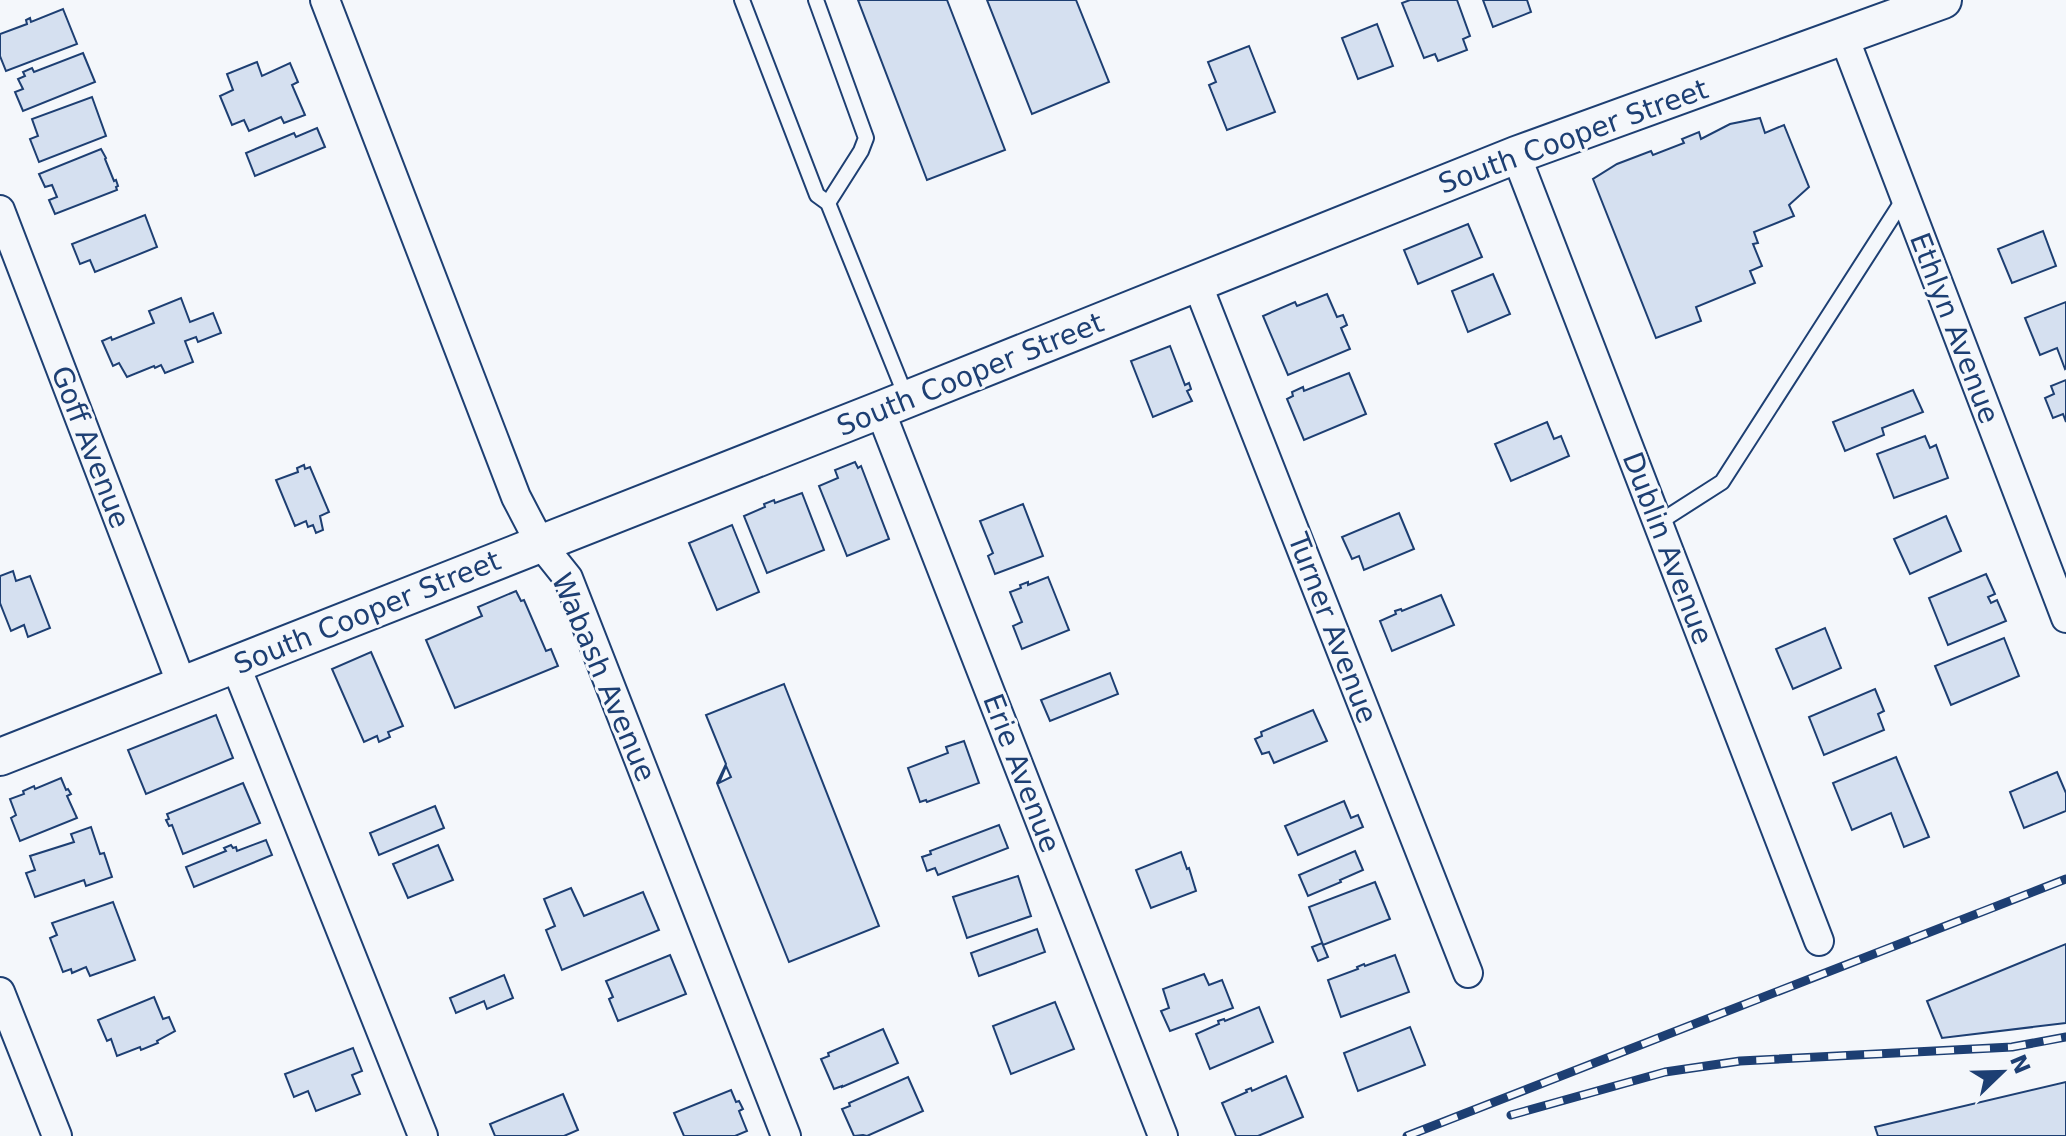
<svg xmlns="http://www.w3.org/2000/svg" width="2066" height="1136" font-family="'DejaVu Sans',sans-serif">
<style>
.building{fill:#d5e0f0;stroke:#1d3f73;stroke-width:2;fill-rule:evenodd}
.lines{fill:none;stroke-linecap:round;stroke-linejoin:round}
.service-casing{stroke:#1d3f73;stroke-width:18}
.minor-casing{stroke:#1d3f73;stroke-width:32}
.tertiary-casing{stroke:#1d3f73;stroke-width:40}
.service{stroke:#f4f7fb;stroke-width:14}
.minor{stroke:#f4f7fb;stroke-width:28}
.tertiary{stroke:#f4f7fb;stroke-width:36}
.rail-casing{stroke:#1d3f73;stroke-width:9}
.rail{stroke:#f4f7fb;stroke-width:6;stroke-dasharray:18;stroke-linecap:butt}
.labels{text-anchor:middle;stroke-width:6;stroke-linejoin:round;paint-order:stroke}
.street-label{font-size:28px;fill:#1d3f73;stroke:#f4f7fb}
</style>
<rect width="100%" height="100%" fill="#f4f7fb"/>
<g class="building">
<path d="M 858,0 L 947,0 L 1005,150 L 927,180 Z"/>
<path d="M 987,0 L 1076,0 L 1109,82 L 1032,114 Z"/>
<path d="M 1410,0 L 1457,0 L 1470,36 L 1463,39 L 1467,50 L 1438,61 L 1435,54 L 1424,58 L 1402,3 Z"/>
<path d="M 1483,0 L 1527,0 L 1531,12 L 1493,27 Z"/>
<path d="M 63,9 L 77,44 L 6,71 L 0,56 L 0,34 L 27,24 L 26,20 L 30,18 L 31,22 Z"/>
<path d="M 1377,24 L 1393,66 L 1358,79 L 1342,38 Z"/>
<path d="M 1249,46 L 1275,112 L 1227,130 L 1209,85 L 1216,82 L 1208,62 Z"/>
<path d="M 83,53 L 95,82 L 23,111 L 15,92 L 23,89 L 18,79 L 25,76 L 23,72 L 32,68 L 34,72 Z"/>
<path d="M 257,62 L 262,76 L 290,63 L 298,82 L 292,85 L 305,115 L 284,123 L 281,117 L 249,131 L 244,120 L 232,125 L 220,96 L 233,90 L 227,74 Z"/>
<path d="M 92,97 L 106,136 L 39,162 L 30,139 L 38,136 L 32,119 Z"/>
<path d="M 1760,118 L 1765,133 L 1784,125 L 1809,187 L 1789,205 L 1794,216 L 1754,232 L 1758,243 L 1753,244 L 1762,266 L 1750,271 L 1755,283 L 1696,307 L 1701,321 L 1656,338 L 1593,179 L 1617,164 L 1651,151 L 1653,155 L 1684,143 L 1682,139 L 1699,132 L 1701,139 L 1730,124 Z"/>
<path d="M 317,128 L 325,147 L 255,176 L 246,153 L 294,133 L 296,137 Z"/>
<path d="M 101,149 L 106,158 L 105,159 L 114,181 L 116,180 L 118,186 L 116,187 L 117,190 L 55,214 L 49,200 L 57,197 L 52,185 L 45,187 L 39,174 Z"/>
<path d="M 145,215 L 157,247 L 95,272 L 90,260 L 80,264 L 72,244 Z"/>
<path d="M 1468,224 L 1482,257 L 1418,284 L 1404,250 Z"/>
<path d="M 2043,231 L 2056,266 L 2012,283 L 1998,249 Z"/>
<path d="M 1493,274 L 1510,314 L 1468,332 L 1452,291 Z"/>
<path d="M 1327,294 L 1337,317 L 1343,315 L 1347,325 L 1341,328 L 1350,349 L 1288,375 L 1263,316 L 1295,302 L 1297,306 Z"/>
<path d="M 181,298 L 190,322 L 213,313 L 221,333 L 198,342 L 196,337 L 185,341 L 193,362 L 165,373 L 161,365 L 155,368 L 154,366 L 127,377 L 119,363 L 113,366 L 102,341 L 111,337 L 112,340 L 154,323 L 149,311 Z"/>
<path d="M 2066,302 L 2066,368 L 2065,369 L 2057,348 L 2040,355 L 2025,318 Z"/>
<path d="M 1170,346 L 1185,385 L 1189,383 L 1191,389 L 1187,391 L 1192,401 L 1153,417 L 1131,361 Z"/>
<path d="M 1349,373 L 1366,414 L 1304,440 L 1287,399 L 1293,396 L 1292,392 L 1303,387 L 1304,391 Z"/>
<path d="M 2066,380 L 2066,422 L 2063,414 L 2053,418 L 2045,398 L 2054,394 L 2051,386 Z"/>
<path d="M 1913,390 L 1923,412 L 1882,428 L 1884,435 L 1845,451 L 1833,422 Z"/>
<path d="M 1547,422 L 1554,439 L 1561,436 L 1569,456 L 1511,481 L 1495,444 Z"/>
<path d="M 1925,436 L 1930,448 L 1936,445 L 1948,478 L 1894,498 L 1877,454 Z"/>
<path d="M 855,462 L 858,468 L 861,466 L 889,539 L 847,556 L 819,486 L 838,478 L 835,470 Z"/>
<path d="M 304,465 L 305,469 L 310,467 L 329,512 L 320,516 L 323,530 L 316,533 L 313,525 L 308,527 L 306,521 L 295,526 L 276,480 L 298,472 L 297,468 Z"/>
<path d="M 802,493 L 824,550 L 767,573 L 744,516 L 765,507 L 764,504 L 774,500 L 775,503 Z"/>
<path d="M 1023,504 L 1043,556 L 995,574 L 988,556 L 993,553 L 980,521 Z"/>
<path d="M 1399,513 L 1414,549 L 1364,570 L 1359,556 L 1352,559 L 1342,537 Z"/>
<path d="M 1946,516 L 1961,551 L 1910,574 L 1894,539 Z"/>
<path d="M 732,525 L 759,592 L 717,610 L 689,543 Z"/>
<path d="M 13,571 L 16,581 L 30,576 L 50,628 L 28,637 L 24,625 L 11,631 L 0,603 L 0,576 Z"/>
<path d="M 1986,574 L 1995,594 L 1988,597 L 1991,603 L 1997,600 L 2006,621 L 1948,645 L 1929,598 Z"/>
<path d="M 1048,577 L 1069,630 L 1022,649 L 1013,626 L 1022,622 L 1010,592 L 1021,588 L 1020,585 L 1028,582 L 1028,585 Z"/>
<path d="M 516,591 L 521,601 L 524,600 L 546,651 L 551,649 L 558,666 L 455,708 L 426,640 L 482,616 L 478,607 Z"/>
<path d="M 1441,595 L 1454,625 L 1392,651 L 1380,621 L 1396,614 L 1395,611 L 1401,609 L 1402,611 Z"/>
<path d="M 1825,628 L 1841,668 L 1793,689 L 1776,649 Z"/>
<path d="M 2004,638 L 2019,676 L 1951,705 L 1935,666 Z"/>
<path d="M 371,652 L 403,726 L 388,732 L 390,737 L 379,742 L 377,736 L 364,742 L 332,669 Z"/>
<path d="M 1110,673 L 1118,694 L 1050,721 L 1041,700 Z"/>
<path d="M 784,684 L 879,926 L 789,962 L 717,783 L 726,764 L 706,715 ZM 726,766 L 731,777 L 719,783 Z"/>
<path d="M 1875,689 L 1884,711 L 1878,714 L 1884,730 L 1824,755 L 1809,717 Z"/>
<path d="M 1313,710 L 1327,741 L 1274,763 L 1269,752 L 1262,754 L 1255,739 L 1262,736 L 1261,732 Z"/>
<path d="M 216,715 L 233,758 L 146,794 L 128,750 Z"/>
<path d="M 964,741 L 979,783 L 927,802 L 926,800 L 920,802 L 908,768 L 948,753 L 946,747 Z"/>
<path d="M 1896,757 L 1929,837 L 1904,847 L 1891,813 L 1852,830 L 1833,783 Z"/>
<path d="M 2057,772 L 2066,793 L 2066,811 L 2024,828 L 2010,792 Z"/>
<path d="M 61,778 L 66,790 L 68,789 L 71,794 L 67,796 L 77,818 L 20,841 L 11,818 L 16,815 L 10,799 L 24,794 L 23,791 L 34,786 L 35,789 Z"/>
<path d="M 243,783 L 260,823 L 183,854 L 172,825 L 169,826 L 166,820 L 169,819 L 167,814 Z"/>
<path d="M 1344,801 L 1351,818 L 1358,815 L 1363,827 L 1298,855 L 1285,826 Z"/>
<path d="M 435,806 L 444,828 L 379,855 L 370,833 Z"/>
<path d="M 999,825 L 1008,848 L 938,875 L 935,868 L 927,871 L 922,857 L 931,854 L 930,851 Z"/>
<path d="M 91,827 L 100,854 L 104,853 L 112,877 L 86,886 L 84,880 L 35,897 L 26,873 L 35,870 L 30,856 L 74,842 L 71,834 Z"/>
<path d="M 266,840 L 272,855 L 194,887 L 186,867 L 226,851 L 224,848 L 231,845 L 233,848 L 236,847 L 237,851 Z"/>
<path d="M 438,845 L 453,880 L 408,898 L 393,864 Z"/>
<path d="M 1355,851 L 1363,870 L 1340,880 L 1341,882 L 1308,896 L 1299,875 Z"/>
<path d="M 1181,852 L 1187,869 L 1189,868 L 1196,891 L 1151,908 L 1136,870 Z"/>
<path d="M 1018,876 L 1031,916 L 967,938 L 953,897 Z"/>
<path d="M 1375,882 L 1390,919 L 1323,945 L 1309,907 Z"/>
<path d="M 571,888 L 584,916 L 643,892 L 659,930 L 562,970 L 546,930 L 555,926 L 544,899 Z"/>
<path d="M 113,902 L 135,960 L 90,976 L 86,967 L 72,973 L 71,969 L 63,972 L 50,938 L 57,935 L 52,923 Z"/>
<path d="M 1037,929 L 1045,952 L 979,976 L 971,953 Z"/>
<path d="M 1322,943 L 1328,957 L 1318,961 L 1312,947 Z"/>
<path d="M 2066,944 L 2066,1023 L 1942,1038 L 1927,1001 Z"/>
<path d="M 670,955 L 686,994 L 618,1021 L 609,999 L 613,997 L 606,981 Z"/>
<path d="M 1395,955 L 1409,992 L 1341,1017 L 1328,980 L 1358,969 L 1357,967 L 1364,964 L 1365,966 Z"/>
<path d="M 1204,974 L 1209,985 L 1222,980 L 1233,1008 L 1170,1031 L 1161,1011 L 1169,1008 L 1163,989 Z"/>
<path d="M 504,975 L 513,998 L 487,1009 L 484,1001 L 456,1013 L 450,998 Z"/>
<path d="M 154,997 L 163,1019 L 169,1017 L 175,1031 L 157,1041 L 158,1043 L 141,1050 L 140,1047 L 117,1056 L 111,1039 L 107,1041 L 98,1020 Z"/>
<path d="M 1055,1002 L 1074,1049 L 1011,1074 L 993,1026 Z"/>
<path d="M 1259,1007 L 1273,1042 L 1210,1069 L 1196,1034 L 1219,1024 L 1218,1021 L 1224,1019 L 1225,1021 Z"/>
<path d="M 1410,1027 L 1425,1065 L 1358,1091 L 1344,1053 Z"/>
<path d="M 883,1029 L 898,1063 L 842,1087 L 842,1086 L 834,1089 L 821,1059 L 829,1056 L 828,1053 Z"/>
<path d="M 353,1048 L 362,1071 L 352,1075 L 360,1094 L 316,1111 L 308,1091 L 294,1097 L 285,1074 Z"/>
<path d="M 1286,1076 L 1303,1117 L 1258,1136 L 1236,1136 L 1222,1103 L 1247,1092 L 1246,1090 L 1251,1088 L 1252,1091 Z"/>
<path d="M 908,1077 L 923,1111 L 867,1136 L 863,1135 L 854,1136 L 842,1109 L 850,1106 L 849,1103 Z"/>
<path d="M 2066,1082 L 2066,1136 L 1878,1136 L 1875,1127 Z"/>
<path d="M 731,1090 L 736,1102 L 739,1101 L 743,1109 L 739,1111 L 747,1131 L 735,1136 L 684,1136 L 674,1113 Z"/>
<path d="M 563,1094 L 578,1130 L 564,1136 L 495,1136 L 490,1124 Z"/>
</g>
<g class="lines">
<defs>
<g id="service">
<path d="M 742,0 L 817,195 L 828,203 L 907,399"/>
<path d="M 816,0 L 866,138 L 861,151 L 828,203"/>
<path d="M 1658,523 L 1722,482 L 1905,197"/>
</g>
<g id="minor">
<path d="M 325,0 L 516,497 L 540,543 L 568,578 L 786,1136"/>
<path d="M 1844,37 L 2066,618"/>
<path d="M 1516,155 L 1819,941"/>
<path d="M 0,210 L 182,685"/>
<path d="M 1197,283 L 1468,973"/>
<path d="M 880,410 L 1163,1136"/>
<path d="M 235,664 L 423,1136"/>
<path d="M 0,992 L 57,1136"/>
</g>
<path id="tertiary" d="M 0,757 L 880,410 L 1516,155 L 1943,0"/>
</defs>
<use href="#service" class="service-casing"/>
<use href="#minor" class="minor-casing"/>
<use href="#tertiary" class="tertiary-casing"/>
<use href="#service" class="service"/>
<use href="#minor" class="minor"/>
<use href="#tertiary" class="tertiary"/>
<defs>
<g id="rail">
<path d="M 1511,1115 L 1665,1072 L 1740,1061 L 2012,1047 L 2066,1037"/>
<path d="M 1407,1136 L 2066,879"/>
</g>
</defs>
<use href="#rail" class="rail-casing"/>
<use href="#rail" class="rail"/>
</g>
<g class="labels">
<g class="street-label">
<text transform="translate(1573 136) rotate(-20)" y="10">South Cooper Street</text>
<text transform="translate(1955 328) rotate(69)" y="10">Ethlyn Avenue</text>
<text transform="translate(970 374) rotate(-22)" y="10">South Cooper Street</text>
<text transform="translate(91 447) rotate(69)" y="10">Goff Avenue</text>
<text transform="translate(1668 548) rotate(69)" y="10">Dublin Avenue</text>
<text transform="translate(367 612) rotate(-22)" y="10">South Cooper Street</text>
<text transform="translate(1333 628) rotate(69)" y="10">Turner Avenue</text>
<text transform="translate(604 677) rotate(67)" y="10">Wabash Avenue</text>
<text transform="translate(1022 773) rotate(69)" y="10">Erie Avenue</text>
</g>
</g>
<g transform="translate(2002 1072) rotate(67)" stroke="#f4f7fb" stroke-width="6" paint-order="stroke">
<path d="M0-6L14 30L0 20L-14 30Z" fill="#1d3f73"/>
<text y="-12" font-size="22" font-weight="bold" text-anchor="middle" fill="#1d3f73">N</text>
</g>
</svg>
